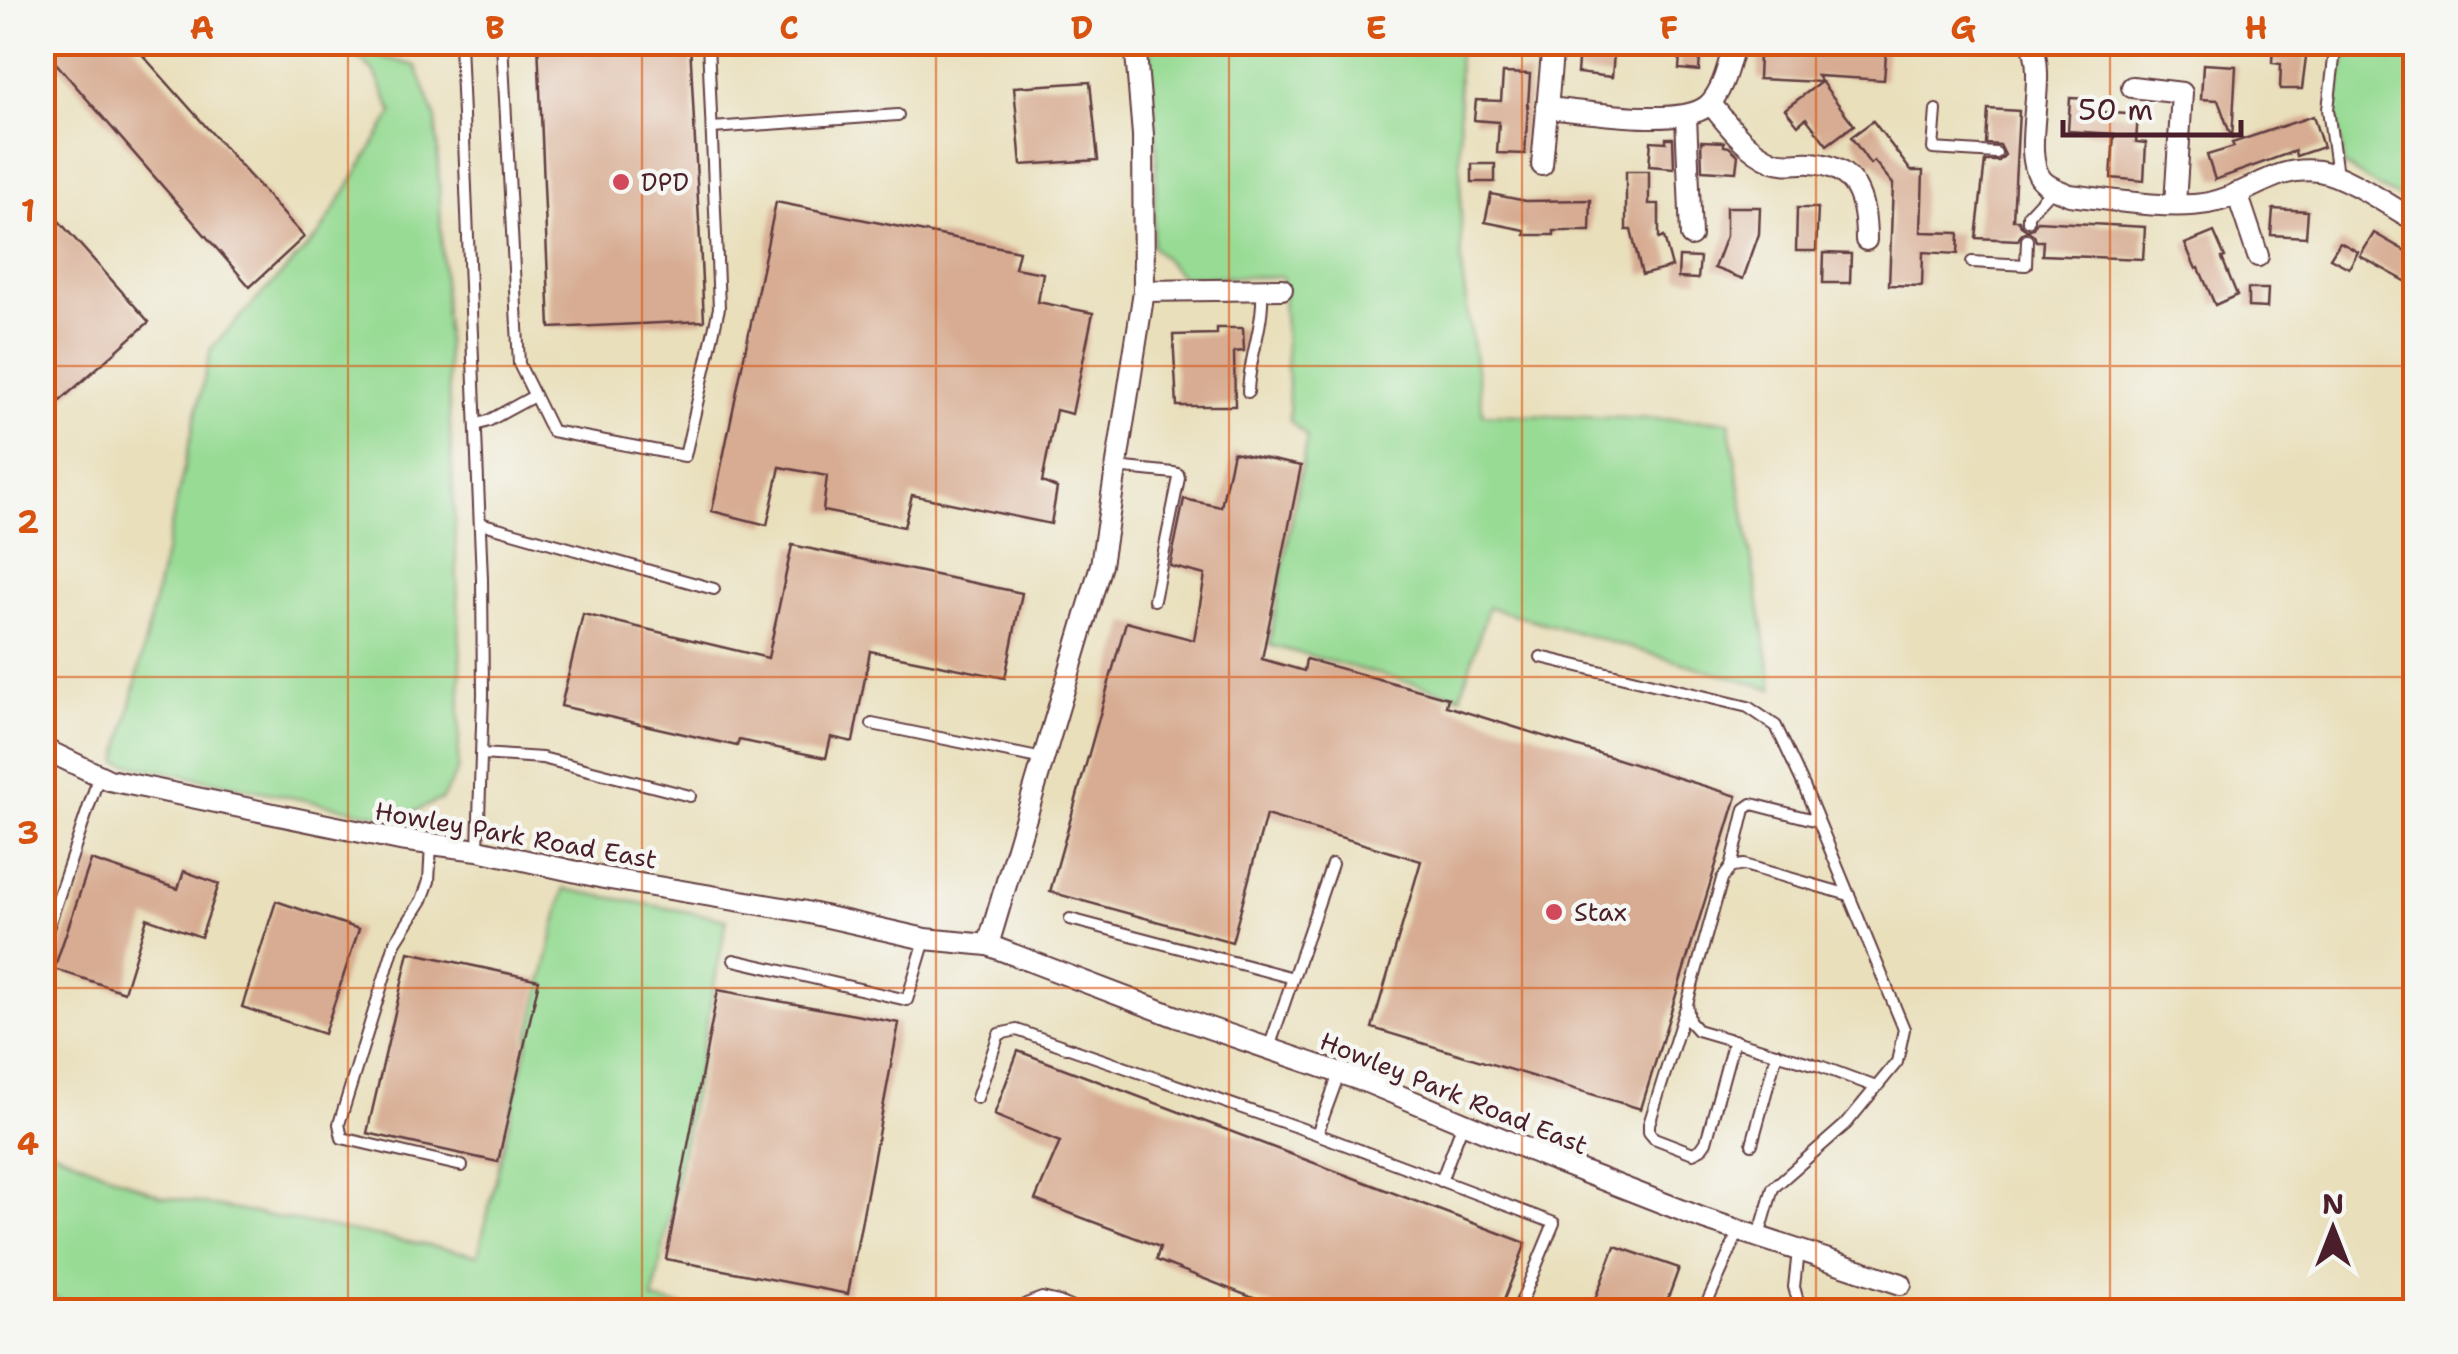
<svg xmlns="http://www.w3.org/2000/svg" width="2458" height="1354" font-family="'Shantell Sans',sans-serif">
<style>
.green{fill:#97db94;stroke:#707d60;stroke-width:2.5}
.building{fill:#d7ac92}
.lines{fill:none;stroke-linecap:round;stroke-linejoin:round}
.service-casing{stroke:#623c41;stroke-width:14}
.minor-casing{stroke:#623c41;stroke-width:24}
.service{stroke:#fff;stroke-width:10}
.minor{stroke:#fff;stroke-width:20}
.grid{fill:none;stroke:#d8530f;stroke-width:2.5;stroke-opacity:0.55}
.poi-dot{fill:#d1495b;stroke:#f6f6f2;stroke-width:4}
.labels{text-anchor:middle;stroke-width:9;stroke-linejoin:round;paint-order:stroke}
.poi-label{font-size:25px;fill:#4a1f2b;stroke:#f6f6f2;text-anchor:start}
.street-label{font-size:25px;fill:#4a1f2b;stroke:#f6f6f2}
.neatline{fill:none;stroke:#d8530f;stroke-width:4}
.grid-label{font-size:32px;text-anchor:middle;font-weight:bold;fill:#d8530f}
</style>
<rect width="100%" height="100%" fill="#f6f6f2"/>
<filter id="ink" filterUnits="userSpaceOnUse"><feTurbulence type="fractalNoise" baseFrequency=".01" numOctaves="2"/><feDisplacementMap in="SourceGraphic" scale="20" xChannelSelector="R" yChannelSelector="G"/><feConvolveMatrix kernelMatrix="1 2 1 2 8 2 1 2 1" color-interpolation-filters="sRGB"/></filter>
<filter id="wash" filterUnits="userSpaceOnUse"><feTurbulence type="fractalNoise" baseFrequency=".0048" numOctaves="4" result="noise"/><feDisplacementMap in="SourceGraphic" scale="40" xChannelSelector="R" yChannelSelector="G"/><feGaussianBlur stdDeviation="2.25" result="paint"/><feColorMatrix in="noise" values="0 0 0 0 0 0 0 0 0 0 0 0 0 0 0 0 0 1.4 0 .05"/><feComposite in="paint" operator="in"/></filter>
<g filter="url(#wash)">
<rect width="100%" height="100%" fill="#e9dfbb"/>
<g class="green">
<path d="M 1150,43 L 1458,43 L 1462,275 L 1483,414 L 1729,421 L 1773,689 L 1488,607 L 1461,696 L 1269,645 L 1307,437 L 1290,421 L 1282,277 L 1182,277 L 1152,246 L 1157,155 Z"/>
<path d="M 2348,43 L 2415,43 L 2415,205 L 2379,188 L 2344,165 L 2335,109 Z"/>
<path d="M 346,47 L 416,66 L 436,119 L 461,666 L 458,769 L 442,799 L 398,819 L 118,762 L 211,348 L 319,235 L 393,113 L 375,73 Z"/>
<path d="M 564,889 L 727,919 L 653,1300 L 706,1311 L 80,1312 L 43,1290 L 43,1146 L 161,1196 L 478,1255 Z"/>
</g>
<g id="blocks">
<g class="building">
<path d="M 42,42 L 131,42 L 304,237 L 250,287 L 42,47 Z"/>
<path d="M 538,42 L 690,42 L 704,321 L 550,328 Z"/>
<path d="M 1681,42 L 1701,42 L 1699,71 L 1679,69 Z"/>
<path d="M 1793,42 L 1887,42 L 1884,80 L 1817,76 L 1854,125 L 1827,145 L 1806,118 L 1798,125 L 1785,109 L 1821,82 L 1758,79 L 1759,55 L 1769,56 L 1769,51 L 1792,53 Z"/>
<path d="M 2273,42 L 2308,42 L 2302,89 L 2280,89 L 2281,64 L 2272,63 Z"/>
<path d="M 1579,49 L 1614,53 L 1612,77 L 1577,73 Z"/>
<path d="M 2203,64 L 2236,66 L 2232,139 L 2218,100 L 2201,99 Z"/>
<path d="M 1503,73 L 1530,74 L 1525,154 L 1497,153 L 1499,122 L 1474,120 L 1476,100 L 1501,101 Z"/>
<path d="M 1090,82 L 1098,160 L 1021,165 L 1014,87 Z"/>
<path d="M 2070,98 L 2091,99 L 2090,111 L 2138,115 L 2136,142 L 2146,143 L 2144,181 L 2111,178 L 2114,134 L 2068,131 Z"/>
<path d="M 1988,109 L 2019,111 L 2013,220 L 2019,220 L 2021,226 L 2027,230 L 2033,228 L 2037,221 L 2145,227 L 2143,259 L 2042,255 L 2043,241 L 2036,241 L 2034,235 L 2028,231 L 2022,233 L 2018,240 L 1976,238 L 1985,161 L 1999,161 L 2005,155 L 2000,145 L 1986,144 Z"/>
<path d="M 2313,116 L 2323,147 L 2296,156 L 2295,151 L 2215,180 L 2207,155 L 2234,147 L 2232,143 Z"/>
<path d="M 1873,121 L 1911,171 L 1923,171 L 1921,232 L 1959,233 L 1958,254 L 1923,252 L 1922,286 L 1889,285 L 1893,184 L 1874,161 L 1870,164 L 1851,137 Z"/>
<path d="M 1666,138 L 1673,138 L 1674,168 L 1649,166 L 1651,141 L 1666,142 Z"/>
<path d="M 1701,141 L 1724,142 L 1724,146 L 1729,147 L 1738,155 L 1736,172 L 1702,170 Z"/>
<rect x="1472" y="164" width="23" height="18"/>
<path d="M 1626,171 L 1649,171 L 1649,204 L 1659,204 L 1659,239 L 1664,237 L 1672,267 L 1642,275 L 1631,230 L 1626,230 Z"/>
<path d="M 1491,194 L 1526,201 L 1591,200 L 1590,231 L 1554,231 L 1554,235 L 1525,235 L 1525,230 L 1485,222 Z"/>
<path d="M 42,202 L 149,322 L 42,417 Z"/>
<path d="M 776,202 L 1019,251 L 1015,268 L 1043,273 L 1038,302 L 1093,313 L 1072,414 L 1056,410 L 1042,482 L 1057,488 L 1051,524 L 912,495 L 904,527 L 823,511 L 827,476 L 780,467 L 767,525 L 712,511 Z"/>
<path d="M 1726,207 L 1760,207 L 1759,234 L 1743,279 L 1714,268 L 1726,236 Z"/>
<path d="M 1797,208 L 1818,208 L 1816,251 L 1796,251 Z"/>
<path d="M 2273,209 L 2308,211 L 2306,237 L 2271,235 Z"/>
<path d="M 2214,232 L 2225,257 L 2222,258 L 2237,295 L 2215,305 L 2199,268 L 2196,269 L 2185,244 Z"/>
<path d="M 2374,233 L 2416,257 L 2416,287 L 2360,256 Z"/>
<path d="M 2340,242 L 2358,252 L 2349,268 L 2330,258 Z"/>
<path d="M 1824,253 L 1851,254 L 1850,283 L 1823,283 Z"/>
<path d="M 1679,257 L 1700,258 L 1698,279 L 1678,278 Z"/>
<path d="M 2248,289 L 2268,289 L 2267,308 L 2248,307 Z"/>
<path d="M 1217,328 L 1243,328 L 1244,351 L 1234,352 L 1235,406 L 1177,406 L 1173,335 L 1217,334 Z"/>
<path d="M 1233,452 L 1301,466 L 1262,659 L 1304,671 L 1306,659 L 1448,698 L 1446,706 L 1737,796 L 1641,1109 L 1372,1028 L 1421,861 L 1266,815 L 1232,942 L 1050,892 L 1126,622 L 1194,640 L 1205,575 L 1170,566 L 1184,499 L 1221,507 Z"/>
<path d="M 792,545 L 1022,593 L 1005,678 L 870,651 L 853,742 L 831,737 L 826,758 L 739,740 L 737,746 L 561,706 L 583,614 L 768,658 Z"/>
<path d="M 91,860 L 178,889 L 184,871 L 219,884 L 201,937 L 147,918 L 124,992 L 54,969 Z"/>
<path d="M 276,901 L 359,929 L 324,1034 L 242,1007 Z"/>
<path d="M 409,952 L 539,980 L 498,1162 L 367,1133 Z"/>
<path d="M 718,990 L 899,1023 L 848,1294 L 666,1259 Z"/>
<path d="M 1018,1051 L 1526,1243 L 1499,1312 L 1289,1312 L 1156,1260 L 1160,1247 L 1035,1200 L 1060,1142 L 994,1115 Z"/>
<path d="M 1615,1246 L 1679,1268 L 1663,1312 L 1590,1312 Z"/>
</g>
</g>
</g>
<g filter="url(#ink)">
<use href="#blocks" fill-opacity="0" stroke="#623c41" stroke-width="2.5"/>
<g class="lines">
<defs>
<g id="service">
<path d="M 460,42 L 482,579 L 483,694 L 478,849"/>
<path d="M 502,42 L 519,364 L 552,431 L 685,456 L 719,308 L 708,42"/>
<path d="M 2336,42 L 2328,109 L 2337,175"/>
<path d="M 1936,110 L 1933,149 L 1996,153"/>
<path d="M 712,128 L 898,115"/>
<path d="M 2028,221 L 2028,215 L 2053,188"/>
<path d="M 1972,262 L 2026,265 L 2027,240"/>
<path d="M 1248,392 C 1249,357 1264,326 1262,290"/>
<path d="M 476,425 L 488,421 L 534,396"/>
<path d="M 1116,467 L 1174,473 L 1178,474 L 1179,478 L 1154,600"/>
<path d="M 480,523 L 714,589"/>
<path d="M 1541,657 L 1748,707 L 1776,726 L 1804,786 L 1904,1029 L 1897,1062 L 1846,1124 L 1773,1188 L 1759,1236"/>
<path d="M 872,724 L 1043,759"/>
<path d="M 481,754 L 542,758 L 690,796"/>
<path d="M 431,844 L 429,881 L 422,900 L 395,943 L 339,1124 L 342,1138 L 462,1166"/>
<path d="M 1731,867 L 1745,809 L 1752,804 L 1818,821"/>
<path d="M 1849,895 L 1744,865 L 1731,867 L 1722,879 L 1687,1004 L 1689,1021 L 1697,1030 L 1820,1066 L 1876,1087"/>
<path d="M 1070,919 L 1293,978"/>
<path d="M 42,946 L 99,776"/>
<path d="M 734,960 L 907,1000 L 925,940"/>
<path d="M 1685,1010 L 1649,1124 L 1649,1132 L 1654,1138 L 1693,1153 L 1701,1149 L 1706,1142 L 1734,1040"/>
<path d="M 1269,1048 L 1332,864"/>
<path d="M 977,1098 L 999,1034 L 1017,1030 L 1317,1134 L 1339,1074"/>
<path d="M 1317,1134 L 1554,1223 L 1517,1312"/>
<path d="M 1752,1144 L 1777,1053"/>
<path d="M 1441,1181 L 1463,1123"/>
<path d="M 1798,1251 L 1794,1287 L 1801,1312"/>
<path d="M 1023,1312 L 1026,1304 L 1042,1298 L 1059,1302 L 1082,1312"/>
<path d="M 1703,1312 L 1739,1231"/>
</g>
<g id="minor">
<path d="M 2031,42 C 2049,79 2019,153 2042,180 C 2049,188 2061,191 2070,195 C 2111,200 2169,210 2209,203 C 2250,195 2274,165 2319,171 C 2346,175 2391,207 2416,221"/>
<path d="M 2132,87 L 2182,93 L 2175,204"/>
<path d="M 1711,104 C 1728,125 1746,150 1773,161 C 1786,166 1798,162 1811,163 C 1857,166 1866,200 1866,240"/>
<path d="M 1547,108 C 1584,111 1679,128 1707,106 C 1723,93 1729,62 1735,42"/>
<path d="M 1686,116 L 1691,236"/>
<path d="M 1542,165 L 1553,42"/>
<path d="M 2237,193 L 2258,256"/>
<path d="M 1144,291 L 1282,289"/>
<path d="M 42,748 L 109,780 L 400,840 L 478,850 L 604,878 L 801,911 L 925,939 L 988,945 L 1177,1017 L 1369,1083 L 1558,1162 L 1704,1219 L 1901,1284"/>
<path d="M 988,945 L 1101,565 L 1144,291 L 1143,135 L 1135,42"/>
</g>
</defs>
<use href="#service" class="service-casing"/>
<use href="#minor" class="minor-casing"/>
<use href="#service" class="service"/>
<use href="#minor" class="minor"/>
</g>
</g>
<path class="grid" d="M 348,42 L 348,1312M 642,42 L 642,1312M 936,42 L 936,1312M 1229,42 L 1229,1312M 1522,42 L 1522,1312M 1816,42 L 1816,1312M 2110,42 L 2110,1312M 42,366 L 2416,366M 42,677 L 2416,677M 42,988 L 2416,988"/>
<g class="poi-dot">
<circle cx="621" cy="182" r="10"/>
<circle cx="1554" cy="912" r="10"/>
</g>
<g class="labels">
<g class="poi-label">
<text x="641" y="191">DPD</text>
<text x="1574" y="921">Stax</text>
</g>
<g class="street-label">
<text transform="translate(516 835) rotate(10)" y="9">Howley Park Road East</text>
<text transform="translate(1454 1093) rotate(22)" y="9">Howley Park Road East</text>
</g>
</g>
<rect width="2458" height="1354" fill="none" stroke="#f6f6f2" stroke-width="110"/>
<g transform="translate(2333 1229)" stroke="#f6f6f2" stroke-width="8" paint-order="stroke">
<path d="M0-8L18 38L0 25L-18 38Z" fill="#4a1f2b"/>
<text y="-15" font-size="28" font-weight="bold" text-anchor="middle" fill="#4a1f2b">N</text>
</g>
<path d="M2063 120v15h178v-15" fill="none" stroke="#4a1f2b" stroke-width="5"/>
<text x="2078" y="120" font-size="30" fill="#4a1f2b" stroke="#f6f6f2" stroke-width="8" paint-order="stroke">50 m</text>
<rect x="55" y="55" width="2348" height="1244" class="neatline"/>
<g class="grid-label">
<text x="202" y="39">A</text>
<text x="495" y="39">B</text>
<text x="789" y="39">C</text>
<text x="1082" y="39">D</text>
<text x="1376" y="39">E</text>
<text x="1669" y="39">F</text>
<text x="1963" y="39">G</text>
<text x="2256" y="39">H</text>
<text x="28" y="222">1</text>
<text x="28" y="533">2</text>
<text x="28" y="844">3</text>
<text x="28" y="1155">4</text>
</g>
</svg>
